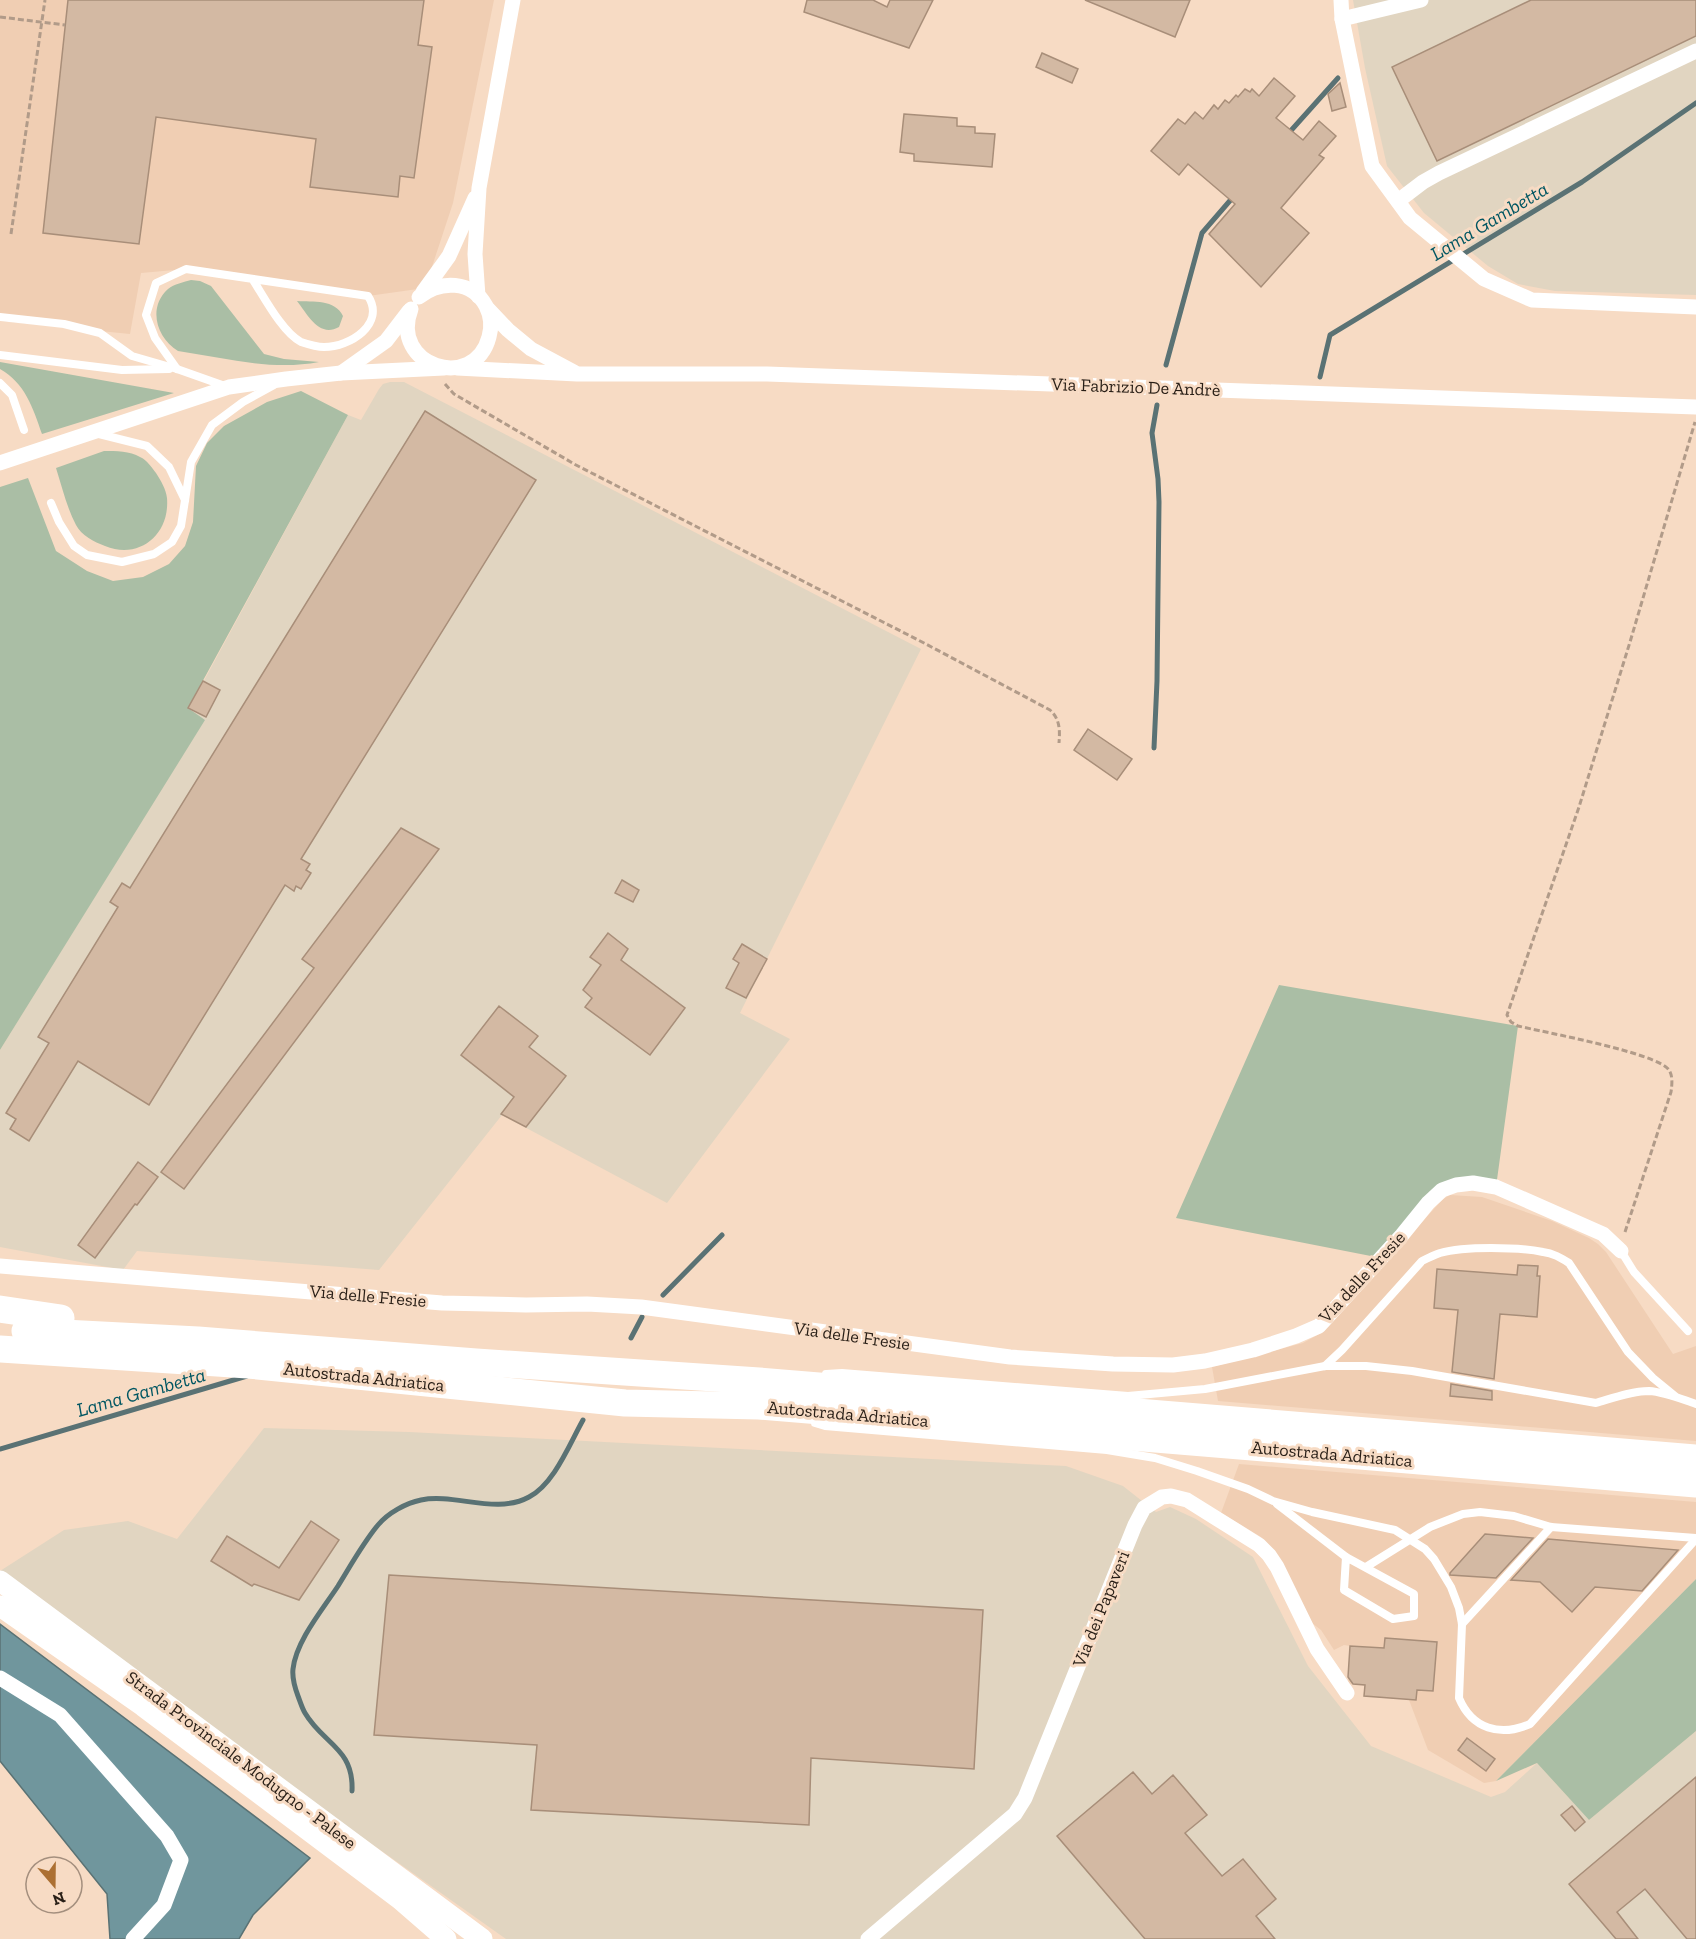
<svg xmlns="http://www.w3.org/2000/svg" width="1696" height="1939" font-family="'Zilla Slab',serif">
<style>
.built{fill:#f0ceb3}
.industrial{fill:#e1d5c1}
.green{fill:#aabea5}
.water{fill:#70969d;stroke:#5a7274;stroke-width:1.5}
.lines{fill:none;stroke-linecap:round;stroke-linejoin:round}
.stream{stroke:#5a7274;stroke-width:5}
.building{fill:#d3b9a3;stroke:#a88e79;stroke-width:1.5}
.path{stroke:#b19b89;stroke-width:3;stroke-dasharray:6 3;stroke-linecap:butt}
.lane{stroke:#fff;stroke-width:8}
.street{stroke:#fff;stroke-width:15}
.secondary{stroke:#fff;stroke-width:21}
.highway{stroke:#fff;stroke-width:27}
.labels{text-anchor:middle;stroke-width:6;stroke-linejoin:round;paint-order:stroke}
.street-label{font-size:18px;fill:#281e16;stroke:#f7dbc4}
.water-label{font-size:20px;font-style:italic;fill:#005662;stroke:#f7dbc4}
</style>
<rect width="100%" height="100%" fill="#f7dbc4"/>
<g class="built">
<path d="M 0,0 L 494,0 L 453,203 L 425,288 L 368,296 L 186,269 L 141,273 L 130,334 L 0,321 Z"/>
<path d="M 1450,1195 L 1482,1197 L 1552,1221 L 1589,1238 L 1598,1244 L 1606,1252 L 1673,1354 L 1696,1346 L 1696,1441 L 1218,1401 L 1212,1367 L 1303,1343 L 1321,1333 L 1443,1199 Z"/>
<path d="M 1239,1464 L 1696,1502 L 1696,1579 L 1496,1781 L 1484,1783 L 1428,1750 L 1409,1700 L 1364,1696 L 1365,1685 L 1348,1684 L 1350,1646 L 1344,1645 L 1334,1650 L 1321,1630 L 1312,1623 L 1275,1551 L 1261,1537 L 1221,1513 Z"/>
</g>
<g class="industrial">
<path d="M 1353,0 L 1696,0 L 1696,295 L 1555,291 L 1518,284 L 1488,266 L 1424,213 L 1387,166 L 1365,68 Z"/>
<path d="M 390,382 L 404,382 L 921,649 L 740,1013 L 790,1039 L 667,1203 L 502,1115 L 379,1270 L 137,1251 L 123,1270 L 0,1247 L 0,1050 L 204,720 L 188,710 L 348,415 L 361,420 L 379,389 L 383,384 Z"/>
<path d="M 264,1428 L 409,1432 L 1066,1466 L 1123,1486 L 1156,1512 L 1170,1507 L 1196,1519 L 1253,1557 L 1308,1666 L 1371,1746 L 1491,1797 L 1505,1792 L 1537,1763 L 1589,1820 L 1696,1731 L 1696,1939 L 506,1939 L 0,1581 L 0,1571 L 64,1530 L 128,1521 L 177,1539 Z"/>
</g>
<g class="green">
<path d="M 191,280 L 200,281 L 211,286 L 264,354 L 284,359 L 319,362 C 272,371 225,358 178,351 C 157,338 147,308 168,289 C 174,284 184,282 191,280 Z"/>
<path d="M 297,301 C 313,302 335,299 343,316 L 339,327 C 319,338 308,315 297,301 Z"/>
<path d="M 0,362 L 174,393 L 42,434 C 33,408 25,383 0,369 Z"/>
<path d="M 301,391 L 348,415 L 188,708 L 205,720 L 0,1050 L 0,487 L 28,478 L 56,551 L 87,571 L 113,581 L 143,577 L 169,564 L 185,546 L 193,522 L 196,466 L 207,443 L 224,426 L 267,402 Z"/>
<path d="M 104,451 C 116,451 130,451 140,457 C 147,460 152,468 156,473 C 161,481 166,489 167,498 C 170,535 139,560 105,546 C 94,542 81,535 76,525 C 67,508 62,487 56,468 Z"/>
<path d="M 1279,985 L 1518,1026 L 1496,1187 L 1456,1185 L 1381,1258 L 1176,1218 Z"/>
<path d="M 1696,1579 L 1696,1731 L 1589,1820 L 1537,1763 L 1496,1781 Z"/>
</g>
<path class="water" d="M 0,1624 L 310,1858 L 253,1915 L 239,1939 L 110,1939 L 107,1894 L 0,1761 Z"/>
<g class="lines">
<g class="stream">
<path d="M 1287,135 L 1338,78"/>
<path d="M 1166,365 L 1202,233 L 1234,196"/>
<path d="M 1320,377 L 1330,335 L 1582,182 L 1696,103"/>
<path d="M 1154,748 L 1157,681 L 1159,502 L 1158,479 L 1152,433 L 1157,405"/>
<path d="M 663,1295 L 722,1235"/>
<path d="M 631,1338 L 642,1317"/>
<path d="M 0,1449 L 247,1376"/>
<path d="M 352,1791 C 354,1748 323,1744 305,1713 C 302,1708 300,1701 298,1696 C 295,1688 292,1678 293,1669 C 296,1641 323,1609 338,1586 C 351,1565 363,1543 378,1525 C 388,1513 406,1503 421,1500 C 455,1493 496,1515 529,1497 C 554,1484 569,1445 583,1420"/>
</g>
</g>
<g class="building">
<path d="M 68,0 L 424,0 L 418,45 L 432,47 L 414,178 L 400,176 L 398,197 L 310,187 L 316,139 L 156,117 L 139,244 L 43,233 Z"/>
<path d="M 807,0 L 873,0 L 887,7 L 890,0 L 933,0 L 909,48 L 804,12 Z"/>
<path d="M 1085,0 L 1190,0 L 1175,37 Z"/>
<path d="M 1531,0 L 1696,0 L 1696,36 L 1437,161 L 1392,67 Z"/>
<path d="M 1042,53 L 1078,69 L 1072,83 L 1036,67 Z"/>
<path d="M 1274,78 L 1295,96 L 1276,118 L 1303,140 L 1319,121 L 1336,136 L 1319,155 L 1324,158 L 1281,208 L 1309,233 L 1261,287 L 1209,234 L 1235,204 L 1188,164 L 1179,175 L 1151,151 L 1178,119 L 1185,124 L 1195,112 L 1203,119 L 1214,105 L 1218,109 L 1225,100 L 1229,103 L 1236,95 L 1238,97 L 1245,89 L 1250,92 L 1252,89 L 1259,96 Z"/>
<path d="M 1340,83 L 1346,107 L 1332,111 L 1328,94 Z"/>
<path d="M 904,114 L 957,118 L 957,126 L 975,127 L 975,133 L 995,134 L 992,167 L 914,161 L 914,154 L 900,152 Z"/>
<path d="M 425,411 L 536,480 L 301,859 L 310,864 L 306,870 L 311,873 L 301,889 L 296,886 L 294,891 L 285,885 L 149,1105 L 78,1061 L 29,1141 L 10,1129 L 16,1119 L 6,1113 L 49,1043 L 38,1037 L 118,907 L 110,902 L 122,883 L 130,888 Z"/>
<path d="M 203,681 L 220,690 L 206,717 L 188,708 Z"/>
<path d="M 1088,729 L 1132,759 L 1117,780 L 1074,750 Z"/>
<path d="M 401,828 L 439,849 L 184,1189 L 161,1172 L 314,968 L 302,959 Z"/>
<path d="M 622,880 L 639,890 L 633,902 L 615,893 Z"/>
<path d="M 608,933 L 628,949 L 621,960 L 685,1008 L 650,1055 L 585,1007 L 592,998 L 583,990 L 601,965 L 590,957 Z"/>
<path d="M 742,944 L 767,959 L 746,998 L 726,988 L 739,963 L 733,959 Z"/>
<path d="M 499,1006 L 538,1036 L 529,1047 L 566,1076 L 526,1127 L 501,1114 L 514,1097 L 461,1055 Z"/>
<path d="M 138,1162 L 158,1177 L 137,1205 L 135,1204 L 95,1258 L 78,1245 Z"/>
<path d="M 1518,1265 L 1538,1266 L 1537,1276 L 1540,1276 L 1537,1317 L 1500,1314 L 1494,1379 L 1452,1372 L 1458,1310 L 1434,1308 L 1437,1269 L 1517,1275 Z"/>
<path d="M 1451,1384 L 1492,1391 L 1492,1400 L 1450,1396 Z"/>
<path d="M 311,1521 L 339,1540 L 299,1600 L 254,1584 L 252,1586 L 211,1561 L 227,1536 L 279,1568 Z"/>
<path d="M 1485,1534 L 1533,1538 L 1496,1578 L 1450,1575 L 1450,1573 Z"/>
<path d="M 1548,1539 L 1678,1550 L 1642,1591 L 1595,1587 L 1572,1612 L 1540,1582 L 1511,1580 Z"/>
<path d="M 389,1575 L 983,1610 L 974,1769 L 811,1758 L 809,1825 L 531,1810 L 537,1745 L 374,1735 Z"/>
<path d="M 1385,1638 L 1437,1642 L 1433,1691 L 1417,1690 L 1416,1700 L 1364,1696 L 1365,1685 L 1353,1684 L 1348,1677 L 1350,1646 L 1384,1648 Z"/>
<path d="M 1467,1738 L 1495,1759 L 1486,1771 L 1458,1750 Z"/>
<path d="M 1133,1772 L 1152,1794 L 1173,1775 L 1207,1815 L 1185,1833 L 1222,1876 L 1243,1859 L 1276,1899 L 1256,1916 L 1275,1939 L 1145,1939 L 1057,1836 Z"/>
<path d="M 1696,1777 L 1696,1939 L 1687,1939 L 1645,1889 L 1617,1912 L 1638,1939 L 1616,1939 L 1569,1884 Z"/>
<path d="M 1572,1806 L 1585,1822 L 1575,1831 L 1561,1815 Z"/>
</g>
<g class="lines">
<g class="path">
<path d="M 0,17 L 65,25"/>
<path d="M 11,234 L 45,0"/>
<path d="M 445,384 L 454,394 L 576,465 L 924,643 L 1050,710 C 1060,719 1060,730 1059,743"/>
<path d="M 1625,1232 L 1671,1092 C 1672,1085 1673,1076 1669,1070 C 1658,1053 1543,1032 1518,1026 L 1511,1022 L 1507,1015 L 1579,807 L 1630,642 L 1695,422"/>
</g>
<g class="lane">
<path d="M 0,317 L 64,324 L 100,333 L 132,356 L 177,369 L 225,386"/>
<path d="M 0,355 L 122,370 L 169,369"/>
<path d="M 177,369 L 155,338 L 146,315 L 156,283 L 186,269 L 368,296 C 386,324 350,347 324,347 C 318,347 307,344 301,342 C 283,333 264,297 253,280"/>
<path d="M 0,383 L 12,395 L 24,430"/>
<path d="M 95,433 L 147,446 L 169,467 L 185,500"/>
<path d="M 51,503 L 59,522 L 74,546 L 87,555 L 122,562 L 154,554 L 172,542 L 181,526 L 191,462 L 212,425 L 243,402 L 274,385"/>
<path d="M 1621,1251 L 1634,1272 L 1688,1331"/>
<path d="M 1325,1366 L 1342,1350 L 1422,1261 C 1428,1258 1434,1255 1440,1253 C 1464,1246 1518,1247 1543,1252 C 1553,1253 1561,1258 1569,1263 L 1628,1352 L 1653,1378 L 1675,1396"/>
<path d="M 826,1374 L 842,1373 L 1128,1396 L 1205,1389 L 1325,1366 L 1366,1366 L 1412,1371 L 1596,1403 C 1613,1398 1631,1391 1649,1391 C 1665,1392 1681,1399 1696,1404"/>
<path d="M 815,1423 L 825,1426 L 1107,1450 L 1155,1458 L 1197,1471 L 1248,1489 L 1273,1501 L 1312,1512 L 1395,1530 L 1425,1549 L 1434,1559 L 1451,1587 L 1459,1608 L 1462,1624 L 1459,1698 C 1472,1729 1500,1737 1530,1724 L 1696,1539"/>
<path d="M 1277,1504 L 1346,1557"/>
<path d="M 1346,1557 L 1414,1594 L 1414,1616 L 1393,1619 L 1344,1590 Z"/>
<path d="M 1366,1567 L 1430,1527 L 1463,1514 L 1480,1512 L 1514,1516 L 1551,1527 L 1696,1538"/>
<path d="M 1462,1624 L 1551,1527"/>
</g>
<g class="street">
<path d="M 1341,0 L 1342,19 L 1372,166 L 1410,218 L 1484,279 L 1532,300 L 1696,307"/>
<path d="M 1342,19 L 1421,0"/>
<path d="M 1398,201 L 1423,182 L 1439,173 L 1696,51"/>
<path d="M 423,292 L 449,256 L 475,198"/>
<path d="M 478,296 L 475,254 L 479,188 L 513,0"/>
<path d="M 411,309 C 389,366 474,393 489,337 C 492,327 491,316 486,306 C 472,280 440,280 419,297"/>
<path d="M 488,309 L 508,330 L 531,349 L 574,372"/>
<path d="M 457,368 L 577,374 L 767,374 L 1696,407"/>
<path d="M 341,373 L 386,341 L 409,311"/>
<path d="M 0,463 L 229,387 L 286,379 L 341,373 L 444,368"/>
<path d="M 0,1266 L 442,1303 L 526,1305 L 587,1304 L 641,1307 L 1010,1357 L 1113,1364 L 1173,1365 L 1205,1361 L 1253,1350 L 1296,1336 L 1319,1326 L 1402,1235 L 1428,1203 L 1442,1190 L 1456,1185 L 1473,1183 L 1496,1187 L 1603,1234 L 1621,1251"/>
<path d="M 0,1678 L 60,1715 L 167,1836 L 181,1860 L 164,1905 L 133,1939"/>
<path d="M 868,1939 L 1015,1814 L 1025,1798 L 1135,1525 L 1144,1508 L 1162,1497 L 1171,1496 L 1187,1500 L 1259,1545 L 1269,1555 L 1277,1567 L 1317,1649 L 1347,1693"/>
</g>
<g class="secondary">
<path d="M 0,1581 L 482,1939"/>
<path d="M 0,1606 L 143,1706 L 400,1899 L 446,1939"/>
</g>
<g class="highway">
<path d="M 0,1309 L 61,1318"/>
<path d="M 25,1331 L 198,1340 L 476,1362 L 759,1381 L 1696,1458"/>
<path d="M 0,1349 L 248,1365 L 625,1403 L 759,1406 L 1696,1484"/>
</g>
</g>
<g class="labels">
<g class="street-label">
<text transform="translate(1136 387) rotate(2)" y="6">Via Fabrizio De Andrè</text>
<text transform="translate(1362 1277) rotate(-47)" y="6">Via delle Fresie</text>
<text transform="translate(368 1296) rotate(5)" y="6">Via delle Fresie</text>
<text transform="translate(852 1336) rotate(8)" y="6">Via delle Fresie</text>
<text transform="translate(364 1377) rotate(6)" y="6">Autostrada Adriatica</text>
<text transform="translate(848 1414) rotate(5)" y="6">Autostrada Adriatica</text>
<text transform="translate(1332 1454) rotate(5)" y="6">Autostrada Adriatica</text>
<text transform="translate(1101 1609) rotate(-68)" y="6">Via dei Papaveri</text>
<text transform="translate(241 1760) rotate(37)" y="6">Strada Provinciale Modugno - Palese</text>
</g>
<g class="water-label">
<text transform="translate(1489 221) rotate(-31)" y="7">Lama Gambetta</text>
<text transform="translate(141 1392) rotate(-16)" y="7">Lama Gambetta</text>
</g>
</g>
<g transform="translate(54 1885) rotate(160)"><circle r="28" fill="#f7dbc4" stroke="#a48f7e" stroke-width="1.5"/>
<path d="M0-4.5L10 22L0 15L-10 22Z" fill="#ac7033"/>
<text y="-9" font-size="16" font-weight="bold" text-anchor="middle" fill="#281e16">N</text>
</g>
</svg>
